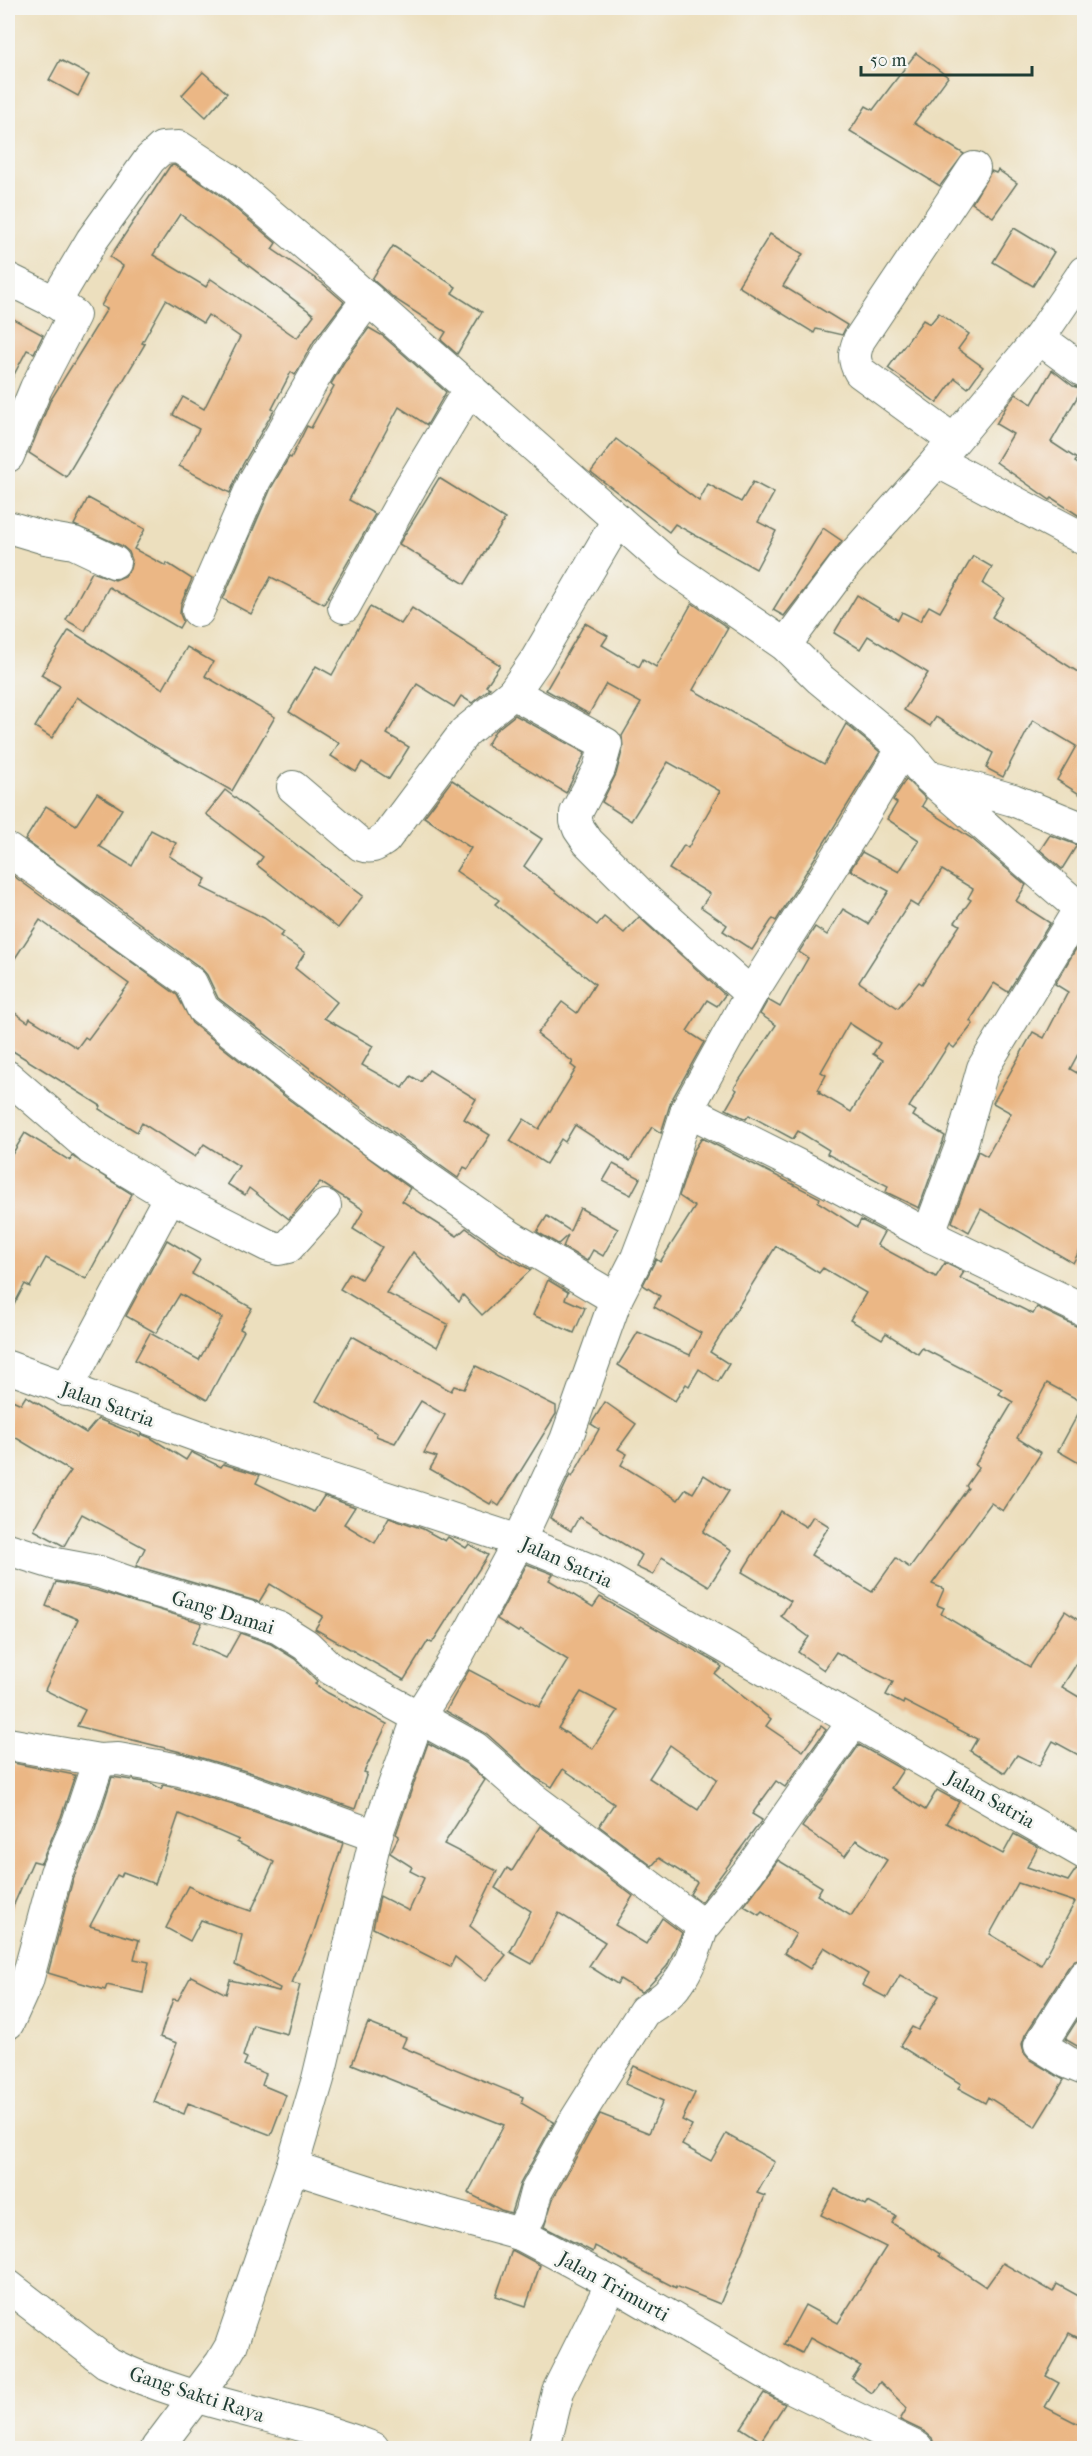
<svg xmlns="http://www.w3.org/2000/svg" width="1092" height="2456" font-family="'IM FELL French Canon',serif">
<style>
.building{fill:#ebb785;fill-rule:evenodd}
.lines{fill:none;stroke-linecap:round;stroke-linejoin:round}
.minor-casing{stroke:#677664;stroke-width:34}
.minor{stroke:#fff;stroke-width:32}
.labels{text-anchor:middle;stroke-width:5;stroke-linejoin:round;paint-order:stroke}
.street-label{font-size:20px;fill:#1f3d34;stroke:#f6f6f2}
</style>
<rect width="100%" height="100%" fill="#f6f6f2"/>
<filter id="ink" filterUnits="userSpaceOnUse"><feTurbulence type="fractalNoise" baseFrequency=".0167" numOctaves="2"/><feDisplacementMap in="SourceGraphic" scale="12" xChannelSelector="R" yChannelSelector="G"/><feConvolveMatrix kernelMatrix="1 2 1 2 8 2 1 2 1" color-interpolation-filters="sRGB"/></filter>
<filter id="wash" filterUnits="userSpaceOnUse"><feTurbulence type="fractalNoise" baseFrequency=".008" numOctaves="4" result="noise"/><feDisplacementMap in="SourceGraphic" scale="24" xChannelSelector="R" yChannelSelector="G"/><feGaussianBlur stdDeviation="1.35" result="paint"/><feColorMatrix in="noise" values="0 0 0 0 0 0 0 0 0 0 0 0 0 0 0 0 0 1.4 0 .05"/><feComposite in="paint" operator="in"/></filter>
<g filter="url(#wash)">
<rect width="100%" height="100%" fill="#ecdfbe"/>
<g id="blocks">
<g class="building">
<path d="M 916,53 L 948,77 L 914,123 L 964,154 L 940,186 L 850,131 L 866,106 L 873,110 Z"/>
<path d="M 60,60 L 89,75 L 78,96 L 49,80 Z"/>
<path d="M 203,72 L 227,93 L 206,117 L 182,95 Z"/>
<path d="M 174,165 L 217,193 L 276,243 L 272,249 L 322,283 L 344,302 L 314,341 L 295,375 L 291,372 L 272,409 L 274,410 L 239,471 L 230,493 L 179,466 L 199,429 L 173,415 L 183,397 L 204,409 L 240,337 L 208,315 L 203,323 L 166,300 L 142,343 L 145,344 L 66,477 L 29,453 L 50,401 L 107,309 L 101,306 L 123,266 L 110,257 L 170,166 ZM 180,214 L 314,315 L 297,338 L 211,279 L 206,287 L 153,255 Z"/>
<path d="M 998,170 L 1017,183 L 993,217 L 972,203 L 991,171 L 996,173 Z"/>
<path d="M 1014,228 L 1054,252 L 1033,286 L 993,262 Z"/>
<path d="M 770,234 L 803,254 L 783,286 L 847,325 L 842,335 L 816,329 L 814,333 L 738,286 Z"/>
<path d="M 393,246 L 456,287 L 452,293 L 482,312 L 457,354 L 441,340 L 446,332 L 395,299 L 372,279 Z"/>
<path d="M 939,313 L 969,334 L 958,349 L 983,367 L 968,388 L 955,378 L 937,403 L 888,368 L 923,320 L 930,324 Z"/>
<path d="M 8,316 L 43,335 L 34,353 L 27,350 L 8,386 Z"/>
<path d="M 369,328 L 383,336 L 446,392 L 427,425 L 399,407 L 349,500 L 375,514 L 324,604 L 271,577 L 251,614 L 223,599 L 271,488 L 289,457 L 291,458 L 307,426 L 311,428 L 334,386 L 331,384 L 344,362 Z"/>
<path d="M 1052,370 L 1073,386 L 1082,389 L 1051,442 L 1077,459 L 1075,462 L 1084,468 L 1084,519 L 1052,498 L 1050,500 L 996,462 L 1013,434 L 996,424 L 1007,405 L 1016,394 L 1032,404 Z"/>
<path d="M 616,439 L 699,501 L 708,484 L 741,502 L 753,482 L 774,493 L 758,522 L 776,531 L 756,569 L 675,524 L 669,532 L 591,472 Z"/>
<path d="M 439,478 L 505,519 L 465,584 L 399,544 Z"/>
<path d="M 88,498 L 145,529 L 134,549 L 166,566 L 167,563 L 192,579 L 181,604 L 180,614 L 183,621 L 179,628 L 109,587 L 85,631 L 66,620 L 92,572 L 115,580 L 125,576 L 130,569 L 132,560 L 129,552 L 122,546 L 74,525 Z"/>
<path d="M 823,528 L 842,541 L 784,616 L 773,610 Z"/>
<path d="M 973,556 L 992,567 L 983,584 L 1004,598 L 992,617 L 1084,676 L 1084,797 L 1057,780 L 1076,746 L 1033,720 L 1003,777 L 986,768 L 993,753 L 936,717 L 930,726 L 904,710 L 928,673 L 868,636 L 860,649 L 834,633 L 857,595 L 898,620 L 902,612 L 920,621 L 929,606 L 940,612 Z"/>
<path d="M 692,603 L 728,628 L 693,690 L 824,764 L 846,724 L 880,752 L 776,921 L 773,919 L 771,921 L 752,950 L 723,931 L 727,925 L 701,907 L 710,894 L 669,869 L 684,845 L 688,848 L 720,791 L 668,762 L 631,821 L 602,802 L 616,774 L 623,748 L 622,736 L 641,703 L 606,684 L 589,714 L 546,690 L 585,623 L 608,636 L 602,645 L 639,667 L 643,659 L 656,667 Z"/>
<path d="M 370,607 L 401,624 L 412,608 L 500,665 L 486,686 L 490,688 L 472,703 L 461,696 L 454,707 L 417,684 L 387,734 L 409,747 L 389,779 L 362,762 L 356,772 L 331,756 L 339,743 L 289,712 L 316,666 L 332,675 Z"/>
<path d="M 69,630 L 163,689 L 187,647 L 213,662 L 205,676 L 275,717 L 232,791 L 136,736 L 77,697 L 52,738 L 35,727 L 60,686 L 41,675 Z"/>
<path d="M 515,715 L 585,753 L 566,793 L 487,745 L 495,731 Z"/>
<path d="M 906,779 L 926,799 L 922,806 L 971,838 L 1026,885 L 1016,901 L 1050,923 L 1008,992 L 994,983 L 970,1021 L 973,1024 L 954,1048 L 949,1044 L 909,1107 L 916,1111 L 913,1116 L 945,1136 L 919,1208 L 886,1192 L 888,1186 L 827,1154 L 829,1150 L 798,1131 L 793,1139 L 749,1115 L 746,1119 L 726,1109 L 737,1090 L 734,1088 L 776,1025 L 760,1014 L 768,1000 L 780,1007 L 808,958 L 799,952 L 815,927 L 827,935 L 843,909 L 868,924 L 889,891 L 850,870 L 862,852 L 899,872 L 919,840 L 887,819 L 897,803 L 893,800 ZM 942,870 L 973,889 L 968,898 L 971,900 L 955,922 L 960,925 L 922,984 L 919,982 L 898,1008 L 859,982 L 910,902 L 918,907 ZM 849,1023 L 880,1043 L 873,1054 L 883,1060 L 851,1112 L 819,1093 L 820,1091 L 818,1090 L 826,1075 L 821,1072 Z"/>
<path d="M 452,780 L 542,839 L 524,866 L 597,925 L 604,917 L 624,933 L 639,917 L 725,995 L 717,1006 L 707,1000 L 687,1031 L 704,1042 L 671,1101 L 661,1133 L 652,1127 L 630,1161 L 575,1125 L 565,1142 L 561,1139 L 546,1164 L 510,1141 L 524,1119 L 539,1129 L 576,1069 L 571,1065 L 573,1062 L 537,1034 L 562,1002 L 577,1013 L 595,984 L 495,904 L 499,900 L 456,871 L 471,848 L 424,817 Z"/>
<path d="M 225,790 L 363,896 L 338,928 L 257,865 L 263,857 L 206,814 Z"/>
<path d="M 97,793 L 122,809 L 99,846 L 132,866 L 151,830 L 176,843 L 169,856 L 206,879 L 201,887 L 264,918 L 284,932 L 280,936 L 305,953 L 295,968 L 337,1002 L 324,1018 L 373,1046 L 362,1065 L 403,1088 L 411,1076 L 421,1082 L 429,1070 L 476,1099 L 464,1119 L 490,1135 L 468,1169 L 464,1167 L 458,1178 L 385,1126 L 218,998 L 207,975 L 201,968 L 25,840 L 46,806 L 76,825 Z"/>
<path d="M 1050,835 L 1077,845 L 1062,869 L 1040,850 Z"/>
<path d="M 8,872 L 177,995 L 192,1023 L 287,1098 L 410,1188 L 402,1201 L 457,1236 L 466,1228 L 501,1254 L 531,1270 L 482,1315 L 463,1295 L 459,1302 L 413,1252 L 386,1293 L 448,1324 L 437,1347 L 340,1289 L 350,1273 L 361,1279 L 382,1247 L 353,1229 L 364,1210 L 320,1182 L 289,1219 L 249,1188 L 245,1195 L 227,1184 L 239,1166 L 204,1144 L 195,1157 L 142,1123 L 137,1132 L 99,1109 L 101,1106 L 8,1048 L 8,1008 L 28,1022 L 30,1018 L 77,1048 L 85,1037 L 88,1039 L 129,984 L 40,920 L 8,969 Z"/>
<path d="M 1084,935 L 1084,1043 L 1070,1069 L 1084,1077 L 1084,1242 L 1073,1263 L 981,1209 L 969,1232 L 952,1222 L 978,1151 L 987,1156 L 1011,1113 L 993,1103 L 1033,1032 L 1044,1038 L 1068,992 L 1055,984 Z"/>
<path d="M 25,1133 L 70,1161 L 72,1156 L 132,1194 L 86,1279 L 46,1258 L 30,1287 L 25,1284 L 8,1316 L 8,1161 Z"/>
<path d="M 702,1138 L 820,1198 L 818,1202 L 857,1227 L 861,1220 L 884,1232 L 877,1245 L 936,1277 L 945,1263 L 964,1272 L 960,1278 L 1033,1314 L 1037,1307 L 1076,1326 L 1084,1328 L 1084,1403 L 1047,1383 L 1017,1438 L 1041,1453 L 1003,1511 L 991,1503 L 932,1584 L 944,1589 L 937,1605 L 944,1608 L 941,1614 L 1030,1667 L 1065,1611 L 1084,1624 L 1084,1652 L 1062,1687 L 1084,1700 L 1084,1758 L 1053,1741 L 1039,1766 L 1017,1755 L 1005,1773 L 970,1751 L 977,1739 L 904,1701 L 903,1704 L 886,1695 L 893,1682 L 836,1652 L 824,1670 L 798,1652 L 809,1637 L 781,1616 L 791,1601 L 742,1572 L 780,1511 L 806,1527 L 813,1516 L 829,1526 L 811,1555 L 872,1592 L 896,1558 L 910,1568 L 968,1488 L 966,1486 L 979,1467 L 975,1465 L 1013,1402 L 999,1394 L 1002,1389 L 922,1348 L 918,1354 L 886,1333 L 882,1339 L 850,1320 L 866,1293 L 823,1268 L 819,1273 L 776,1246 L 710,1352 L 729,1364 L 718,1382 L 699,1369 L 689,1386 L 686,1384 L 675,1401 L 618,1365 L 638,1332 L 690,1355 L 701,1333 L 654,1307 L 660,1296 L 643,1285 L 656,1259 L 660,1262 L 695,1207 L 679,1196 L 694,1150 Z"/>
<path d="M 613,1164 L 640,1178 L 631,1195 L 603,1181 Z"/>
<path d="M 580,1208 L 618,1229 L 603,1256 L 593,1250 L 587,1261 L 563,1247 L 568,1235 L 558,1244 L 537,1232 L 547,1216 L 570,1231 Z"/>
<path d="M 167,1240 L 200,1260 L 192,1274 L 252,1308 L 240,1329 L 244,1331 L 207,1400 L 135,1360 L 150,1333 L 199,1360 L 222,1318 L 180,1294 L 156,1333 L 126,1316 Z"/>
<path d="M 548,1280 L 568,1292 L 565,1299 L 585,1308 L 574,1333 L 533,1315 Z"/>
<path d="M 352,1336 L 451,1391 L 454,1386 L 464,1389 L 476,1366 L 556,1406 L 556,1414 L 499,1506 L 492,1501 L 490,1504 L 430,1469 L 437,1457 L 424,1453 L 445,1415 L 421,1401 L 395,1443 L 376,1436 L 377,1433 L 316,1401 Z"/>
<path d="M 26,1396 L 86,1433 L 98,1419 L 140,1436 L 141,1434 L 151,1438 L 186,1460 L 191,1452 L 221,1467 L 223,1464 L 260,1475 L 256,1483 L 314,1512 L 324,1496 L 355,1507 L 344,1524 L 375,1543 L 389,1517 L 423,1529 L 445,1541 L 448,1537 L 466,1548 L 469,1544 L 488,1555 L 432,1643 L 428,1641 L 404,1680 L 315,1629 L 323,1616 L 270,1584 L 259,1602 L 136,1566 L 145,1548 L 82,1514 L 64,1546 L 34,1530 L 52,1498 L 71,1471 L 8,1433 L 8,1398 L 21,1404 Z"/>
<path d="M 605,1402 L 636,1424 L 618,1449 L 627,1454 L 621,1465 L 678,1500 L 686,1489 L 693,1493 L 704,1475 L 729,1491 L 703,1532 L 732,1550 L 709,1586 L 662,1557 L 653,1575 L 636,1567 L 642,1555 L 579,1517 L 571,1531 L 550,1518 L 570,1475 L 572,1477 L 599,1429 L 591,1424 Z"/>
<path d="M 1084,1403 L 1084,1466 L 1058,1451 Z"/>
<path d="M 527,1564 L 553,1574 L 549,1580 L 593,1607 L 600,1597 L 717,1663 L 722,1667 L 715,1674 L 771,1719 L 766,1726 L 803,1751 L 821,1726 L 826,1730 L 785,1787 L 776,1781 L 752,1814 L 762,1820 L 701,1902 L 690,1894 L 697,1882 L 659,1858 L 652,1866 L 599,1826 L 614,1804 L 563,1769 L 552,1787 L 536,1778 L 487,1734 L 446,1711 L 469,1670 L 539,1707 L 568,1660 L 520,1630 L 518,1632 L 497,1619 ZM 581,1692 L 618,1711 L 592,1749 L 558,1728 ZM 670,1745 L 717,1779 L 698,1810 L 649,1778 Z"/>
<path d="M 56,1582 L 95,1590 L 202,1623 L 192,1643 L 226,1658 L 240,1633 L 271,1644 L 295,1659 L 317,1681 L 315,1684 L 328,1693 L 387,1724 L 364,1772 L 367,1773 L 355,1809 L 259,1775 L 185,1753 L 77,1726 L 85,1710 L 45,1690 L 78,1619 L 46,1606 Z"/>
<path d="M 428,1743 L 465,1763 L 485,1780 L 444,1844 L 497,1871 L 470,1926 L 506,1955 L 485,1981 L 455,1957 L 450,1967 L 373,1928 L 380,1896 L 409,1911 L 424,1878 L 410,1871 L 412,1867 L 390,1853 L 399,1836 L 396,1834 Z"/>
<path d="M 859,1745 L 903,1770 L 891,1788 L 925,1810 L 937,1790 L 959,1802 L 946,1823 L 1003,1854 L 1014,1834 L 1038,1847 L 1027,1867 L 1068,1881 L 1076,1869 L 1084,1871 L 1084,1958 L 1075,1960 L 1069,1966 L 1025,2035 L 1022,2044 L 1024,2053 L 1030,2060 L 1064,2080 L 1035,2127 L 988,2097 L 985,2103 L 958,2088 L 961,2084 L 900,2046 L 912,2027 L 918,2030 L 939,1996 L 900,1975 L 887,1998 L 862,1985 L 868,1974 L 824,1947 L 810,1969 L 784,1953 L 796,1934 L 762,1912 L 759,1915 L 744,1906 L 778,1860 L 822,1887 L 817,1895 L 851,1916 L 887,1860 L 856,1840 L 845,1856 L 802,1827 ZM 1018,1883 L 1075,1902 L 1041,1965 L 990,1934 Z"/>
<path d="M 8,1762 L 75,1775 L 61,1817 L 41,1863 L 33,1861 L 8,1918 Z"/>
<path d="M 112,1777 L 151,1783 L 161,1789 L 163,1785 L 176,1788 L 247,1809 L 343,1843 L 312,1937 L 311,1936 L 292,1983 L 300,1985 L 287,2034 L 253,2025 L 243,2056 L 247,2058 L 244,2065 L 266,2074 L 262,2085 L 286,2095 L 271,2135 L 188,2103 L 184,2114 L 154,2102 L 177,2043 L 160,2037 L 173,1999 L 178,2000 L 191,1976 L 226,1994 L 230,1980 L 279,1991 L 280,1988 L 235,1965 L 242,1935 L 201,1920 L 190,1941 L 166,1928 L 188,1886 L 211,1897 L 251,1911 L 274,1862 L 237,1842 L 239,1840 L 179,1814 L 155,1884 L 123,1872 L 121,1877 L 117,1875 L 90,1926 L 139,1940 L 134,1959 L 149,1962 L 143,1993 L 107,1985 L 105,1990 L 48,1973 L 73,1879 L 95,1830 Z"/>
<path d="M 540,1826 L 633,1896 L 615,1925 L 646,1944 L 662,1918 L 682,1933 L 667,1966 L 647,1988 L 641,1992 L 620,1979 L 617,1984 L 589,1966 L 605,1942 L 559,1913 L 532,1964 L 510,1952 L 531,1911 L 495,1888 L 507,1868 L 512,1871 Z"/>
<path d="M 1084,2009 L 1084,2050 L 1065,2039 Z"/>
<path d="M 368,2023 L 406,2038 L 402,2047 L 523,2097 L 521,2103 L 554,2122 L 520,2184 L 511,2213 L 501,2210 L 468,2193 L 504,2125 L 352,2064 Z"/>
<path d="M 634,2066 L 695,2093 L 682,2120 L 692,2125 L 682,2145 L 711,2161 L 726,2134 L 775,2162 L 757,2193 L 765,2196 L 720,2304 L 676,2286 L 676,2288 L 595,2246 L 593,2252 L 544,2227 L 553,2199 L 600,2114 L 649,2133 L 663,2101 L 625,2084 Z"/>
<path d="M 835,2189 L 866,2205 L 868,2202 L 896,2216 L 892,2223 L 940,2254 L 939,2256 L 986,2287 L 1003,2263 L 1053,2292 L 1057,2284 L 1084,2299 L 1084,2341 L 1069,2333 L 1046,2376 L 1059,2383 L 1045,2407 L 1084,2427 L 1084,2448 L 935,2448 L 932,2438 L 925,2432 L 900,2420 L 907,2408 L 880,2382 L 872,2393 L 852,2379 L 861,2366 L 810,2338 L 802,2353 L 784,2344 L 805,2305 L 838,2323 L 886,2247 L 821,2215 Z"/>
<path d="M 512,2250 L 540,2265 L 526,2306 L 496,2296 Z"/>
<path d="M 764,2393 L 785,2404 L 761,2441 L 741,2428 Z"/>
</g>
</g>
</g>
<g filter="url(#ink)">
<use href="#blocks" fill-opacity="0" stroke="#677664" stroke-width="1.5"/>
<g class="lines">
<defs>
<g id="minor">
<path d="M 8,279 L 55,302 L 74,315 L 36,388 L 8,456"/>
<path d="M 55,302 L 92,240 L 150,159 L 162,148 L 179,147 L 228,179 L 325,261 L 670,566 L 785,645 L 820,679 L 903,748 L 926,775 L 1084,912"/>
<path d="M 1039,338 L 1084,371"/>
<path d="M 953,440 L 860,372 C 853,360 854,353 859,340 L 974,168"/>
<path d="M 937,461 L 1084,539"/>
<path d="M 618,520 L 536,660 L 513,693 L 606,744 L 599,769 L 576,813 L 576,821 L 579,829 L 588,842 L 644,898 L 751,994"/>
<path d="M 8,527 L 45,538 L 74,543 L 114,562"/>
<path d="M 344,607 L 411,486 L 470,388"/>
<path d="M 198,611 L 255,480 L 329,352 L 368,299"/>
<path d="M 785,645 L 844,566 L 937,461 L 1039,338 L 1084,272"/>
<path d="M 936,778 L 1013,800 L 1084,829"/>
<path d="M 293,787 L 361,845 C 372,849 376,845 385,839 L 465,732 L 513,693"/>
<path d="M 8,850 L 57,884 L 100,918 L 191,983 L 203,1009 L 298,1084 L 374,1141 L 511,1237 L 616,1299"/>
<path d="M 8,1077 L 91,1149 L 170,1196 L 267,1245 L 279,1249 L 288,1247 L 325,1206"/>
<path d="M 687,1110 L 811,1172 L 928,1235 L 1084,1310"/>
<path d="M 928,1235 L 961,1146 L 983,1068 L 1080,908"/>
<path d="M 8,1367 L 209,1440 L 519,1541 L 595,1572 L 1084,1853"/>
<path d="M 66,1390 L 170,1196"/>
<path d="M 8,1549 L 56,1564 L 99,1572 L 136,1585 L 248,1617 L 279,1628 L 306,1645 L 331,1669 L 475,1748 L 532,1798 L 703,1926 L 707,1923 L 748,1872 L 854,1721"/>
<path d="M 8,1744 L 99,1760 L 118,1759 L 180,1770 L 253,1792 L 376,1836"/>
<path d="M 1084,1976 L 1040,2045 L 1067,2062 L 1084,2069"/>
<path d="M 8,2023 L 27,1981 L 56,1873 L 78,1823 L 99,1760"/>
<path d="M 292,2167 L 395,2200 L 520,2234 L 612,2283 L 783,2383 L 917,2448"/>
<path d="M 520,2234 L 530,2215 L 536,2192 L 575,2121 L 644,2011 C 682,1991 690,1964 703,1926"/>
<path d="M 8,2286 L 106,2362 C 191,2405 286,2414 373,2448"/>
<path d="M 157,2448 L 221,2363 L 231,2346 L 292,2167 L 318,2079 L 376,1836 L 419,1716 L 457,1656 L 519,1541 L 566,1440 L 616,1299 L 637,1258 L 661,1195 L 687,1110 L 751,994 L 852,834 L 903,748"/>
<path d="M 544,2448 L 558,2391 L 612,2283"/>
</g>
</defs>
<use href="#minor" class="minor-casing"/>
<use href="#minor" class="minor"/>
</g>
</g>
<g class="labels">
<g class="street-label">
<text transform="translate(108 1404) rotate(20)" y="7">Jalan Satria</text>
<text transform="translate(567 1562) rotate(24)" y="7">Jalan Satria</text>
<text transform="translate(223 1612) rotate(17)" y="7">Gang Damai</text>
<text transform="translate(991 1799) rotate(29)" y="7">Jalan Satria</text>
<text transform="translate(614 2286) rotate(29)" y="7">Jalan Trimurti</text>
<text transform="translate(197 2394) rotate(18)" y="7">Gang Sakti Raya</text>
</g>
</g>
<rect width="1092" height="2456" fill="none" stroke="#f6f6f2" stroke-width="30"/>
<path d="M861 66v9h171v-9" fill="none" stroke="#1f3d34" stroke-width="3"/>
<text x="870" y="66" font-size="18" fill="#1f3d34" stroke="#f6f6f2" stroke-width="4.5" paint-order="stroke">50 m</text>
</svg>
